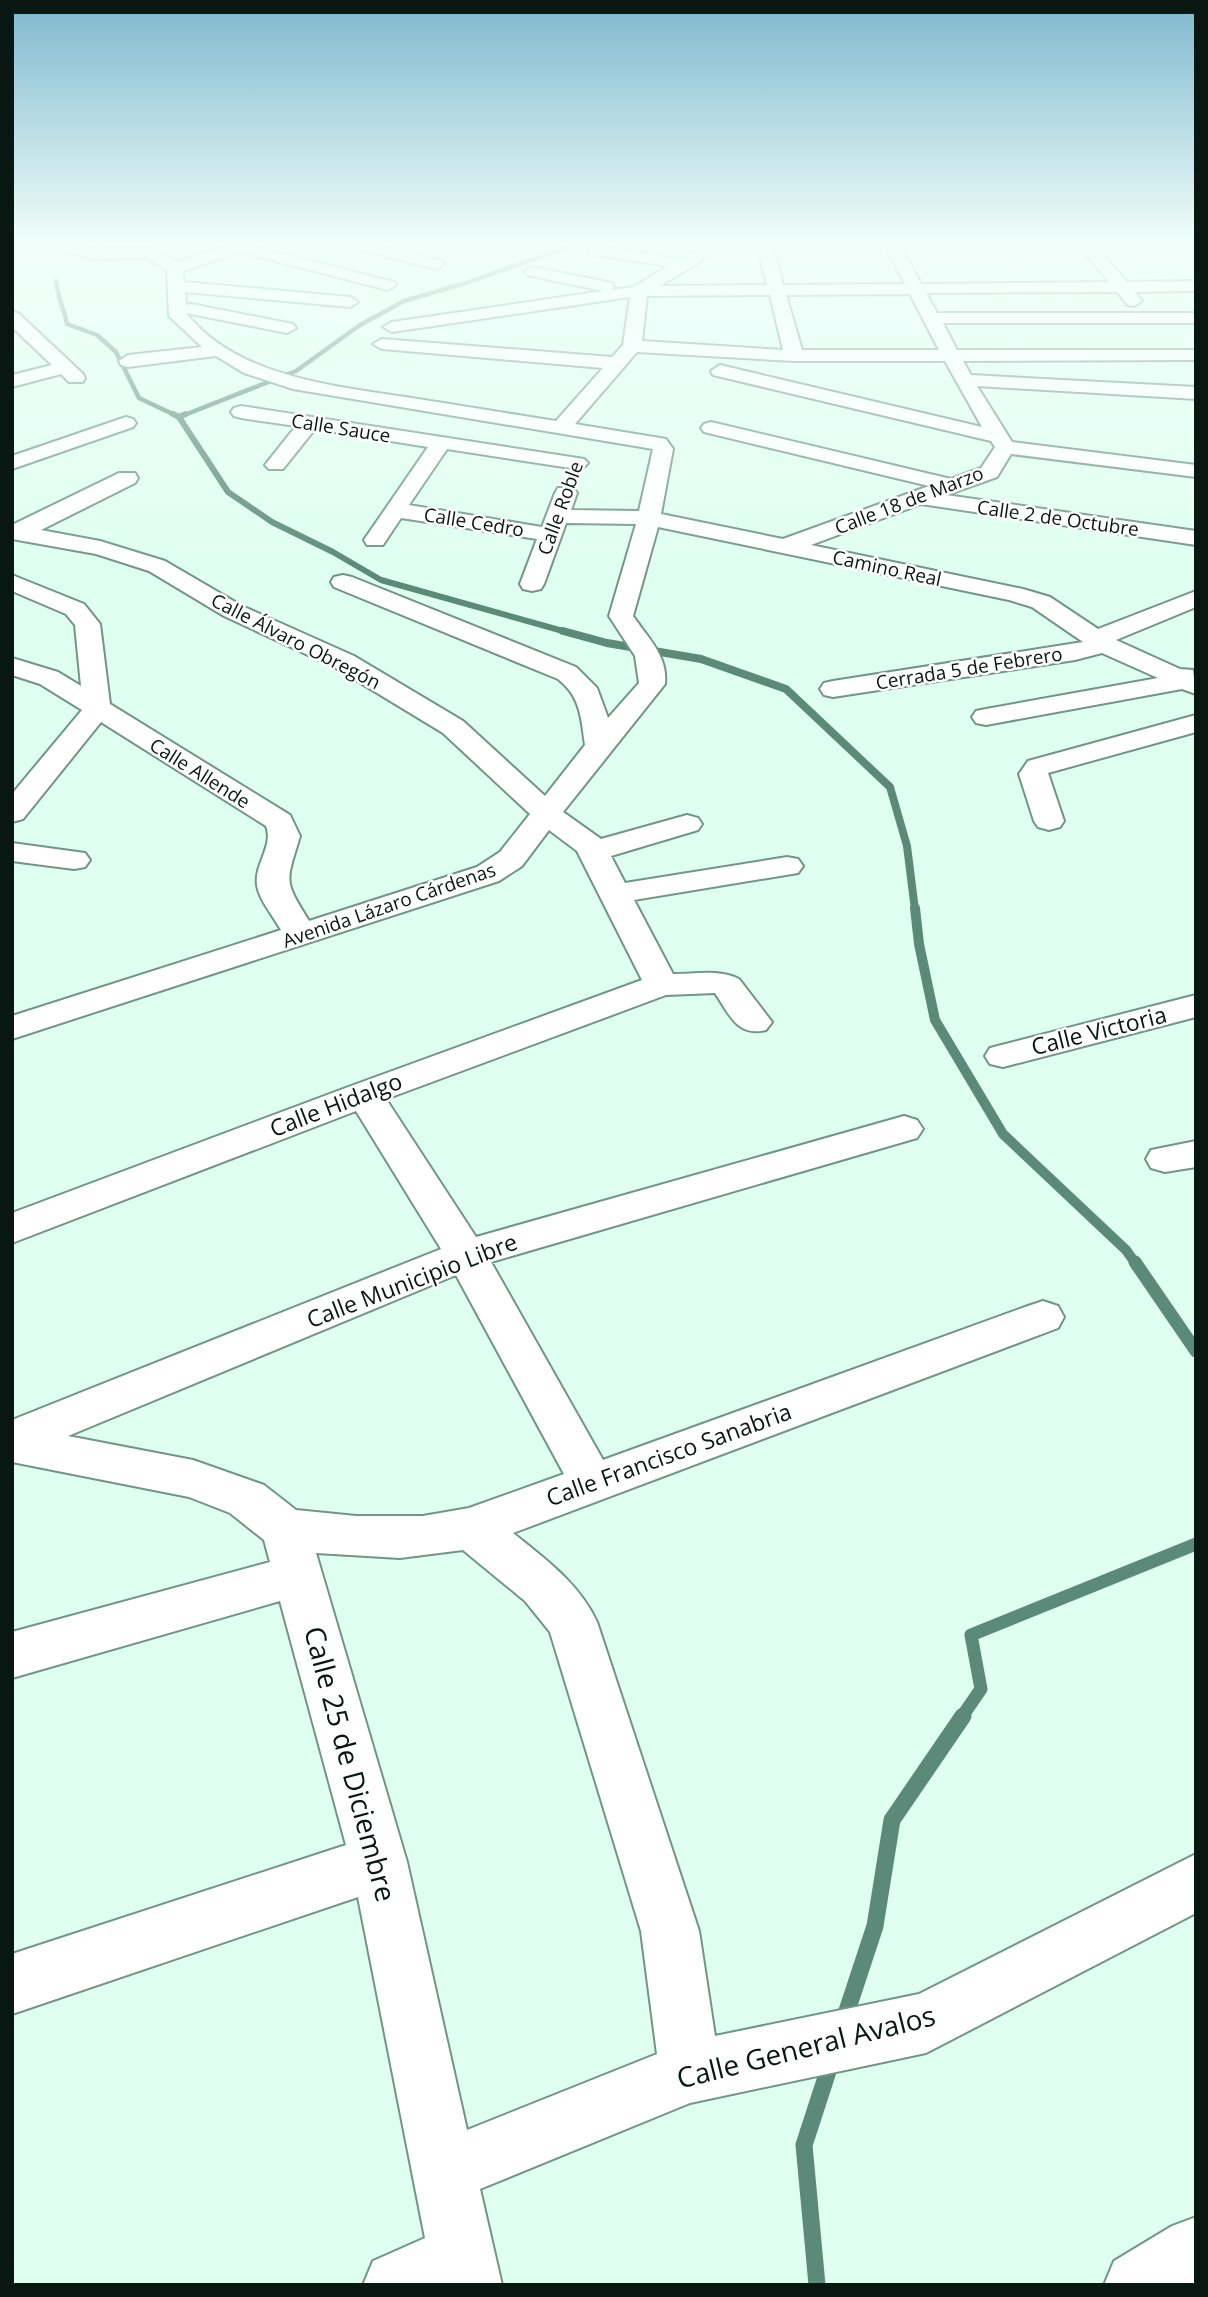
<svg xmlns="http://www.w3.org/2000/svg" width="1208" height="2297" font-family="'Open Sans',sans-serif">
<style>
.lines{fill:none;stroke-linecap:round;stroke-linejoin:round}
.stream-far5{stroke:#5c8a7a;stroke-width:4.5}
.stream-far4{stroke:#5c8a7a;stroke-width:6}
.stream-far3{stroke:#5c8a7a;stroke-width:8}
.stream-far2{stroke:#5c8a7a;stroke-width:10}
.stream-far1{stroke:#5c8a7a;stroke-width:13}
.stream{stroke:#5c8a7a;stroke-width:17}
.minor-casing{stroke:#719587;stroke-width:4}
.minor{fill:#fff;fill-rule:evenodd}
.labels{text-anchor:middle;stroke-width:5;stroke-linejoin:round;paint-order:stroke}
.far-street-label{font-size:19px;fill:#091713;stroke:#fff}
.street-label{font-size:23px;fill:#091713;stroke:#fff}
.near-street-label{font-size:28px;fill:#091713;stroke:#fff}
</style>
<rect width="100%" height="100%" fill="#e0fff3"/>
<g class="lines">
<g class="stream-far5">
<path d="M 56,281 C 58,299 64,308 67,324 L 97,335 L 116,352 L 139,398 L 177,416"/>
<path d="M 182,416 L 296,371 L 360,325 L 404,301 L 466,283 L 571,246"/>
</g>
<g class="stream-far4">
<path d="M 173,414 L 179,417 L 228,492 L 272,522 L 333,552 L 381,580 L 570,633"/>
<path d="M 179,417 L 186,414"/>
</g>
<path class="stream-far3" d="M 563,631 L 607,643 L 701,659 L 786,689 L 890,787 L 907,846 L 915,910"/>
<path class="stream-far2" d="M 915,908 L 919,944 L 935,1020 L 1003,1134 L 1126,1250 L 1136,1264"/>
<g class="stream-far1">
<path d="M 1135,1262 L 1196,1351"/>
<path d="M 961,1718 L 981,1689 L 971,1635 L 1196,1544"/>
</g>
<g class="stream">
<path d="M 844,2020 L 875,1926 L 892,1820 L 963,1716"/>
<path d="M 817,2285 L 804,2145 L 831,2062"/>
</g>
<defs>
<g id="minor">
<path d="M 47,246 L 77,246 L 95,249 L 149,248 L 177,262 L 226,246 L 252,246 L 394,282 L 396,285 L 388,290 L 239,252 L 183,271 L 184,282 L 350,297 L 358,302 L 350,307 L 185,292 L 186,305 L 191,304 L 293,324 L 296,328 L 287,333 L 186,313 C 237,379 342,387 418,399 C 464,406 510,414 556,421 L 603,368 L 382,349 L 373,344 L 382,339 L 612,357 L 623,345 L 630,297 L 392,332 L 383,327 L 392,322 L 603,291 L 527,275 L 525,272 L 527,269 L 533,267 L 612,283 L 614,287 L 612,290 L 634,287 L 668,266 L 590,254 L 588,251 L 590,248 L 596,246 L 681,259 L 702,246 L 721,246 L 692,267 L 659,286 L 767,285 L 757,246 L 773,246 L 783,285 L 905,284 L 885,246 L 901,246 L 921,284 L 1109,282 L 1080,246 L 1096,246 L 1127,282 L 1196,281 L 1196,291 L 1135,292 L 1142,301 L 1134,306 L 1128,305 L 1117,292 L 926,293 L 937,313 L 1196,313 L 1196,323 L 943,323 L 957,350 L 1196,350 L 1196,360 L 963,361 L 971,375 L 1196,387 L 1196,399 L 977,386 L 1012,442 L 1196,465 L 1196,477 L 1011,454 L 997,477 L 946,495 L 1196,531 L 1196,545 L 921,504 L 811,545 L 1023,589 L 1050,597 L 1098,629 L 1196,591 L 1196,607 L 1116,640 L 1180,669 L 1193,670 L 1196,694 L 1182,689 L 986,725 L 976,723 L 972,717 L 976,711 L 986,709 L 1158,678 L 1102,653 L 1075,660 L 833,697 L 824,695 L 820,689 L 824,683 L 833,681 L 1083,642 L 1032,607 L 1009,600 L 658,527 L 633,616 C 648,638 668,656 665,684 L 563,812 L 601,839 L 687,815 L 698,818 L 702,824 L 698,830 L 611,856 L 625,883 L 787,857 L 798,859 L 803,866 L 798,873 L 634,900 L 673,974 C 695,974 719,969 739,979 L 772,1022 L 766,1030 C 737,1037 730,1015 715,993 L 666,995 L 386,1099 L 476,1237 L 904,1116 L 917,1120 L 923,1129 L 917,1138 L 491,1262 L 603,1460 L 1028,1306 L 1043,1301 L 1058,1306 L 1064,1317 L 1058,1328 L 513,1533 C 545,1559 579,1583 597,1622 L 699,1931 L 715,2036 L 919,1994 L 1196,1854 L 1196,1913 L 926,2053 L 690,2103 L 480,2189 L 502,2285 L 363,2285 L 373,2261 L 425,2238 L 358,1897 L 12,2014 L 12,1954 L 346,1845 L 280,1601 L 12,1678 L 12,1632 L 270,1562 L 264,1540 L 230,1513 L 189,1497 L 12,1462 L 12,1420 L 441,1249 L 356,1111 L 12,1243 L 12,1213 L 351,1086 L 642,980 L 577,851 L 549,830 L 522,866 L 499,881 L 12,1039 L 12,1016 L 281,930 C 274,917 259,900 257,885 C 254,864 274,846 266,826 L 101,722 L 23,819 L 12,822 L 12,794 L 82,710 L 40,684 L 12,675 L 12,658 L 58,672 L 81,686 L 75,625 L 66,614 L 12,591 L 12,575 L 84,604 L 100,624 L 110,704 L 290,815 L 300,836 C 286,883 283,879 309,921 L 477,867 L 500,852 L 530,814 L 443,733 L 336,668 L 224,616 L 149,571 L 96,554 L 12,539 L 12,525 L 119,473 L 135,473 L 138,478 L 135,483 L 41,530 L 100,541 L 165,561 L 242,606 L 354,656 L 463,721 L 545,796 L 585,745 C 581,718 581,697 558,679 L 334,587 L 331,582 L 334,577 L 343,575 L 352,577 L 576,667 L 597,688 L 608,718 L 639,683 L 635,656 L 609,616 L 636,524 L 566,523 L 544,584 L 541,589 L 532,591 L 523,589 L 520,584 L 537,539 L 401,518 L 383,545 L 367,545 L 364,540 L 428,447 L 315,429 L 283,469 L 269,469 L 265,465 L 296,426 L 241,418 L 234,416 L 231,412 L 234,408 L 241,406 L 584,459 L 588,463 L 584,467 L 577,469 L 447,449 L 409,505 L 542,527 L 555,493 L 558,488 L 574,488 L 577,493 L 571,510 L 639,511 L 653,449 L 293,389 L 244,373 L 216,356 L 128,367 L 121,365 L 119,361 L 128,355 L 202,347 L 169,316 L 167,270 L 146,258 L 95,259 L 50,249 ZM 910,294 L 939,350 L 802,350 L 786,295 ZM 770,295 L 783,350 L 642,341 L 647,296 ZM 637,352 L 794,361 L 945,361 L 982,427 L 720,365 L 711,371 L 713,375 L 991,441 L 995,447 L 981,468 L 951,479 L 711,422 L 704,424 L 701,428 L 704,432 L 929,486 L 783,539 L 661,514 L 673,449 L 666,439 L 575,424 ZM 456,1275 L 564,1474 L 469,1508 L 423,1516 L 356,1516 L 296,1510 L 264,1485 L 193,1460 L 68,1436 ZM 463,1550 L 525,1601 L 550,1632 L 641,1931 L 657,2054 L 467,2130 L 407,1862 L 316,1553 L 400,1558 Z"/>
<path d="M 354,246 L 380,246 L 442,261 L 444,264 L 436,269 L 357,249 Z"/>
<path d="M 12,312 L 18,313 L 83,374 L 85,378 L 83,382 L 69,382 L 61,374 L 12,387 L 12,375 L 52,365 L 12,327 Z"/>
<path d="M 126,417 L 133,419 L 136,423 L 133,427 L 12,469 L 12,456 Z"/>
<path d="M 1196,715 L 1196,732 L 1048,773 L 1064,821 L 1060,827 L 1049,830 L 1038,827 L 1034,821 L 1019,774 L 1028,761 Z"/>
<path d="M 12,843 L 85,853 L 90,860 L 85,867 L 74,869 L 12,861 Z"/>
<path d="M 1196,995 L 1196,1017 L 1003,1067 L 990,1064 L 985,1056 L 990,1048 Z"/>
<path d="M 1196,1141 L 1196,1167 L 1165,1172 L 1151,1168 L 1146,1159 L 1151,1150 Z"/>
<path d="M 1196,2217 L 1196,2285 L 1104,2285 L 1114,2261 L 1172,2226 Z"/>
</g>
</defs>
<use href="#minor" class="minor-casing"/>
<use href="#minor" class="minor"/>
</g>
<linearGradient id="sky" x2="0" y2="1"><stop stop-color="#7eb7ce"/><stop offset="0.43" stop-color="#f1fffa"/><stop offset="1" stop-color="#f1fffa" stop-opacity="0"/></linearGradient>
<rect width="1208" height="567" fill="url(#sky)"/>
<g class="labels">
<g class="far-street-label">
<text transform="translate(341 428) rotate(9)" y="7">Calle Sauce</text>
<text transform="translate(909 500) rotate(-21)" y="7">Calle 18 de Marzo</text>
<text transform="translate(560 508) rotate(-70)" y="7">Calle Roble</text>
<text transform="translate(1058 518) rotate(8)" y="7">Calle 2 de Octubre</text>
<text transform="translate(474 522) rotate(9)" y="7">Calle Cedro</text>
<text transform="translate(887 568) rotate(12)" y="7">Camino Real</text>
<text transform="translate(296 641) rotate(27)" y="7">Calle Álvaro Obregón</text>
<text transform="translate(969 668) rotate(-9)" y="7">Cerrada 5 de Febrero</text>
<text transform="translate(200 773) rotate(32)" y="7">Calle Allende</text>
<text transform="translate(389 905) rotate(-19)" y="7">Avenida Lázaro Cárdenas</text>
</g>
<g class="street-label">
<text transform="translate(1099 1031) rotate(-14)" y="8">Calle Victoria</text>
<text transform="translate(336 1105) rotate(-21)" y="8">Calle Hidalgo</text>
<text transform="translate(412 1281) rotate(-21)" y="8">Calle Municipio Libre</text>
<text transform="translate(669 1455) rotate(-20)" y="8">Calle Francisco Sanabria</text>
</g>
<g class="near-street-label">
<text transform="translate(350 1764) rotate(75)" y="10">Calle 25 de Diciembre</text>
<text transform="translate(806 2047) rotate(-14)" y="10">Calle General Avalos</text>
</g>
</g>
<rect width="1208" height="2297" fill="none" stroke="#091713" stroke-width="28"/>
</svg>
